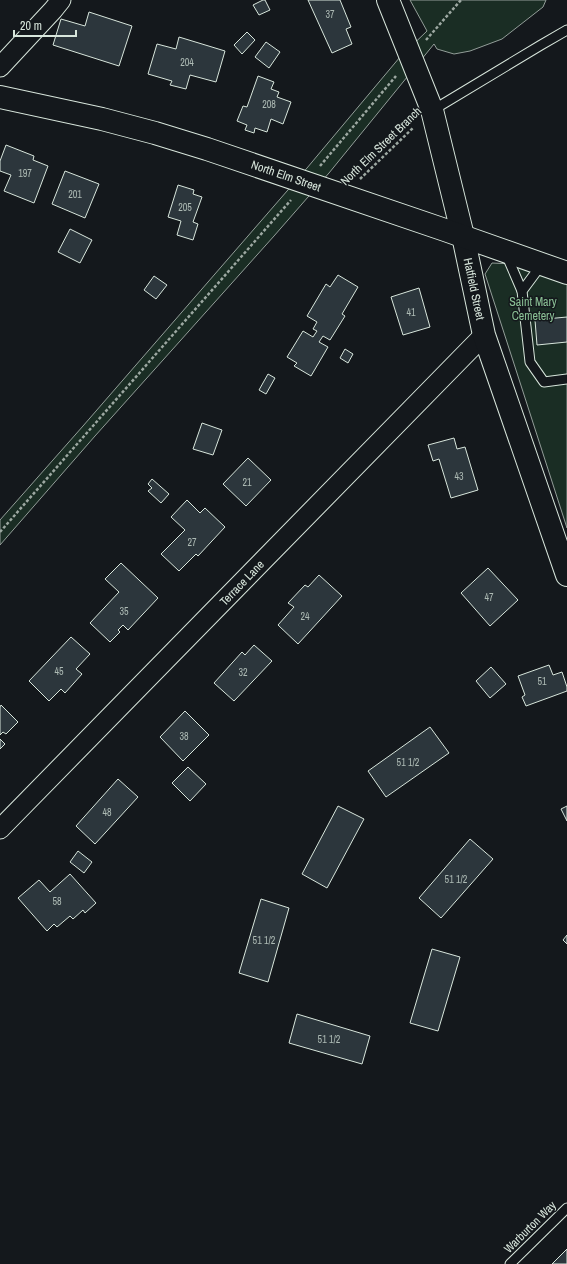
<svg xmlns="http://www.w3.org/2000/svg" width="567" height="1264" font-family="'Archivo Narrow',sans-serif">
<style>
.green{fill:#1a2d24;stroke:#939e99}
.building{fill:#2c363c;stroke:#d8e6dc}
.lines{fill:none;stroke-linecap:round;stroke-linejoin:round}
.lane-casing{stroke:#d8e6dc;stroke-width:11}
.street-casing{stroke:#d8e6dc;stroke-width:21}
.secondary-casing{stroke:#d8e6dc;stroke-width:24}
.path{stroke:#9da8a2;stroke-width:2.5;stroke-dasharray:3 2;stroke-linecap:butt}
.lane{stroke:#14181c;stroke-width:9}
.street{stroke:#14181c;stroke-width:19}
.secondary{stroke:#14181c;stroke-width:22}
.labels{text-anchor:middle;stroke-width:3;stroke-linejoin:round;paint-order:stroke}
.number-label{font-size:10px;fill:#adbab4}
.street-label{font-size:12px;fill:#d8e6dc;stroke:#14181c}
.park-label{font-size:12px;fill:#8ac095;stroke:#14181c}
</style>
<rect width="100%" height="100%" fill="#14181c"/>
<g class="green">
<path d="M 410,0 L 546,0 L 543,7 L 502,39 L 470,51 L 454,54 L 437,49 L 434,44 L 329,173 L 274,236 L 95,436 L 0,545 L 0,520 L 83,426 L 307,168 L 400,57 L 427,31 Z"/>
<path d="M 492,263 L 515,264 L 567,284 L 567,528 L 485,274 Z"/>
</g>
<g class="building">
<path d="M 263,0 L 265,0 L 270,10 L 259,15 L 253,5 Z"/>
<path d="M 308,0 L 340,0 L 351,27 L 346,29 L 352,44 L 332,53 Z"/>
<path d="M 89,12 L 132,26 L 119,66 L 53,45 L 61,19 L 85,26 Z"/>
<path d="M 247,32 L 255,40 L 242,54 L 234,45 Z"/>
<path d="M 179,37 L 225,51 L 216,82 L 190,75 L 186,89 L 170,85 L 172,81 L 148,74 L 157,44 L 176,49 Z"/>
<path d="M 266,42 L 280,52 L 269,68 L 255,57 Z"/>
<path d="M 258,76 L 274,82 L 271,89 L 279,92 L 277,97 L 291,102 L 283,124 L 271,119 L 267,132 L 255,128 L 254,133 L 245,130 L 247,125 L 237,121 L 243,106 L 247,107 Z"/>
<path d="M 6,145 L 34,156 L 33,160 L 48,166 L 34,203 L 4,191 L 11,175 L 0,171 L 0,161 Z"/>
<path d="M 65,171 L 99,184 L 85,218 L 52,204 Z"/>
<path d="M 178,185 L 194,190 L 193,194 L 202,197 L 193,222 L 198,224 L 193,240 L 177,235 L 181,221 L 168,217 Z"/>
<path d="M 70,229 L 92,240 L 80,263 L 58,252 Z"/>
<path d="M 338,275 L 358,287 L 342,314 L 345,316 L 330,340 L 323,336 L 319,342 L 328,347 L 311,376 L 294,366 L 297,363 L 287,357 L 303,331 L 313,337 L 317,331 L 313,329 L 317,322 L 307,316 L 326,284 L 330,287 Z"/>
<path d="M 154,276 L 167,285 L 156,299 L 144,290 Z"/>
<path d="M 419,288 L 430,327 L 403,335 L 391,297 Z"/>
<path d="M 567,317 L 567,342 L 537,345 L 535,320 Z"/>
<path d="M 345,349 L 353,354 L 348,363 L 340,358 Z"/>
<path d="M 268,374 L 275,378 L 266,394 L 259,390 Z"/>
<path d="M 202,423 L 222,430 L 213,455 L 193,449 Z"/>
<path d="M 454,438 L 457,449 L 465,447 L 478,490 L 451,498 L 439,459 L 433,461 L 428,445 Z"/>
<path d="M 248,458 L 271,480 L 246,506 L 223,484 Z"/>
<path d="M 152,479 L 169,494 L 161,503 L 148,491 L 152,488 L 148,484 Z"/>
<path d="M 187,500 L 200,513 L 205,508 L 225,527 L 198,556 L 196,554 L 179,571 L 161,554 L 185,530 L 171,517 Z"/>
<path d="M 121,563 L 158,598 L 128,630 L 123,625 L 118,630 L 120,632 L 110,642 L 90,623 L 119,592 L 105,579 Z"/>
<path d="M 488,568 L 518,600 L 490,626 L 461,593 Z"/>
<path d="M 319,575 L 342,596 L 298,644 L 278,625 L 294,607 L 288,603 L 305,585 L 308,587 Z"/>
<path d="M 71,637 L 90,654 L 76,669 L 82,674 L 65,693 L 61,689 L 49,701 L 29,681 Z"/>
<path d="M 254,645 L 272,661 L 234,701 L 214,683 L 242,652 L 245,655 Z"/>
<path d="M 549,665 L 553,675 L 562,672 L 567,687 L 567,691 L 526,706 L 522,697 L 525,695 L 518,676 Z"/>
<path d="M 491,667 L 506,684 L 490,698 L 476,681 Z"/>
<path d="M 1,705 L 18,722 L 6,734 L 3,732 L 0,735 L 0,707 Z"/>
<path d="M 185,711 L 209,735 L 183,761 L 160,737 Z"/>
<path d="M 430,727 L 449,753 L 386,797 L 368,771 Z"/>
<path d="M 0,739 L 5,744 L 0,749 Z"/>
<path d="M 188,767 L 206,784 L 190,801 L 172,783 Z"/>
<path d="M 118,779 L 138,797 L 95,844 L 76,826 Z"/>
<path d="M 338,806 L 364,819 L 327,888 L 302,874 Z"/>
<path d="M 567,806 L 567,821 L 561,809 Z"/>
<path d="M 470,839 L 493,859 L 441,918 L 419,898 Z"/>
<path d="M 78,851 L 92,862 L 84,873 L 70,862 Z"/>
<path d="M 70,874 L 96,903 L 85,913 L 83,910 L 73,919 L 70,916 L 57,927 L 54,924 L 47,931 L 18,898 L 39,880 L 50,892 Z"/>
<path d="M 261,899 L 289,908 L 268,982 L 239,973 Z"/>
<path d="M 567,935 L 567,944 L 563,940 Z"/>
<path d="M 432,949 L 460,957 L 438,1031 L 410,1023 Z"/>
<path d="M 297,1014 L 370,1036 L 362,1064 L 289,1043 Z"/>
<path d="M 567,1249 L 567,1264 L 552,1264 Z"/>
</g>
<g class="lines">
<defs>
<g id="lane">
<path d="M 433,110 L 541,45 L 567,30"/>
<path d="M 506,254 L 522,291"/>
<path d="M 542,264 L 522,291 L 530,362 L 544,382 L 567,379"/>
<path d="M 510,1264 L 567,1208"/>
</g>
<g id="street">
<path d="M 0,67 L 53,10 L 61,0"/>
<path d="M 0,829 L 484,335"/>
</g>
<g id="secondary">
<path d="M 388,0 L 432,110 L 463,236 L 484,335 L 567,575"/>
<path d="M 0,97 L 102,119 L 155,133 L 207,149 L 445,230 L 567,273"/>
</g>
</defs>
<use href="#lane" class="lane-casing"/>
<use href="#street" class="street-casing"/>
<use href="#secondary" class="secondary-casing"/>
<g class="path">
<path d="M 426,40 L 461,0"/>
<path d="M 320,166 L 396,76"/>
<path d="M 360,179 L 414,127"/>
<path d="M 0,532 L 291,200"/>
</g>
<use href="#lane" class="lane"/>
<use href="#street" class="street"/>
<use href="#secondary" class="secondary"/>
</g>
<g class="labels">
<g class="number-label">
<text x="330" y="18">37</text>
<text x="187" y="66">204</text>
<text x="269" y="108">208</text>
<text x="25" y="177">197</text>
<text x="75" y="198">201</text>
<text x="185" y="211">205</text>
<text x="411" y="316">41</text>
<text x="459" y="480">43</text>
<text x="247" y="486">21</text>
<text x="192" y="546">27</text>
<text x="489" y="601">47</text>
<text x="124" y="615">35</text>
<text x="305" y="620">24</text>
<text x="59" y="675">45</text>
<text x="243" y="676">32</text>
<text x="542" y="685">51</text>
<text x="184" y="740">38</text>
<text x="408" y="766">51 1/2</text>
<text x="107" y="816">48</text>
<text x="456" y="883">51 1/2</text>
<text x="57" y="905">58</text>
<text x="264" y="944">51 1/2</text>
<text x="329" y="1043">51 1/2</text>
</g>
<g class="street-label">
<text transform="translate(381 146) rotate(-44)" y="4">North Elm Street Branch</text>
<text transform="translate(286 176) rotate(19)" y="4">North Elm Street</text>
<text transform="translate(474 289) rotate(78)" y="4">Hatfield Street</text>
<text transform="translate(242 583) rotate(-46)" y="4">Terrace Lane</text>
<text transform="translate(530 1227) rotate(-45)" y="4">Warburton Way</text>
</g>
<g class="park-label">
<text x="533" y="306">Saint Mary<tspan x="533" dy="14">Cemetery</tspan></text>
</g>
</g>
<path d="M14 30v6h62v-6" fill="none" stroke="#d8e6dc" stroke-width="2"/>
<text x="20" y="30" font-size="12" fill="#d8e6dc" stroke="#14181c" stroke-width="3" paint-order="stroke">20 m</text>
</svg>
